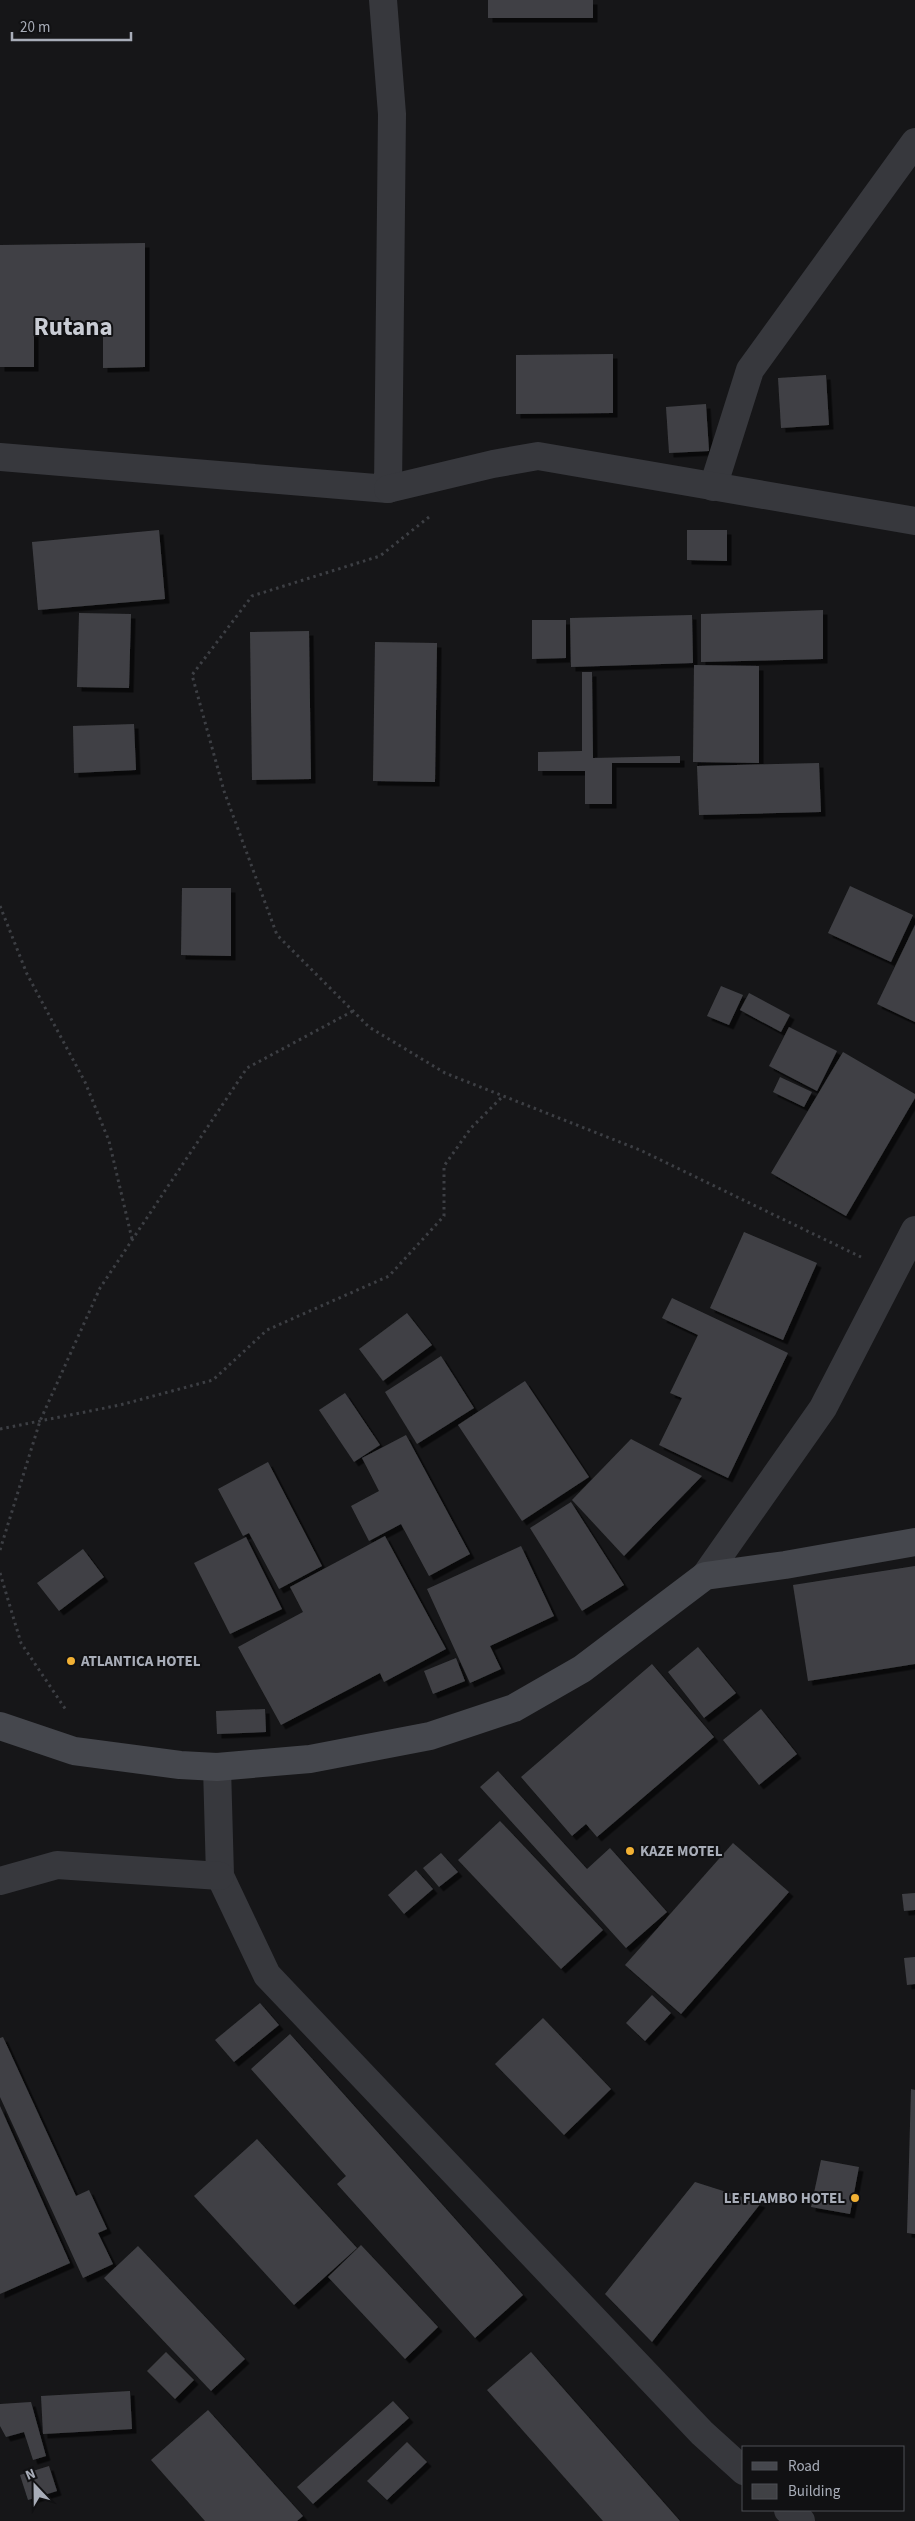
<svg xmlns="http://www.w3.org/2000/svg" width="915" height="2521" font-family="'Source Sans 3',sans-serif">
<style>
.building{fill:#404145;filter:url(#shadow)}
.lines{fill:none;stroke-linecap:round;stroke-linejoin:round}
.path{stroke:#3d3f44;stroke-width:3;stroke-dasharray:2.5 4;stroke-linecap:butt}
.street{stroke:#37383d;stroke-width:28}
.secondary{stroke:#45474d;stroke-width:28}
.poi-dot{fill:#f2b134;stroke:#111113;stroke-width:2}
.labels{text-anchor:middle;stroke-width:4;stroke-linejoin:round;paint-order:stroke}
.poi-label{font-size:15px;font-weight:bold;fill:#a8adb8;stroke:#111113;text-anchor:start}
.town-label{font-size:25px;font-weight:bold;fill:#c9ccd4;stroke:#111113}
</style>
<defs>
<filter id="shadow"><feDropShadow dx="4.5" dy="4.5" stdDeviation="0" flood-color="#0009"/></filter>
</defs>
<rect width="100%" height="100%" fill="#161618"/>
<g class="building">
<rect x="488" y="0" width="105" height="18"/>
<path d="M 145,243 L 145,367 L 103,368 L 103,322 L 34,323 L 34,367 L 0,367 L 0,245 Z"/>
<path d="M 613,354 L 613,413 L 516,414 L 516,355 Z"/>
<path d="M 826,375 L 829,425 L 781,428 L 778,378 Z"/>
<path d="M 706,404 L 709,451 L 669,453 L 666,407 Z"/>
<path d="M 159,530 L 165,599 L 38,610 L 32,542 Z"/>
<path d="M 687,530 L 727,530 L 727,561 L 687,560 Z"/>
<path d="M 823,610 L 823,659 L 701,662 L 701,614 Z"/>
<path d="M 79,613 L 131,614 L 129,688 L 77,687 Z"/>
<path d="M 692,615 L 693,663 L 571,667 L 570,618 Z"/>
<path d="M 532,620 L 566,620 L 566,658 L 532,659 Z"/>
<path d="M 309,631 L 311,779 L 252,780 L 250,632 Z"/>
<path d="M 375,642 L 437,643 L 435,782 L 373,781 Z"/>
<path d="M 694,665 L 759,666 L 759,763 L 693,762 Z"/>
<path d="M 582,672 L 592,672 L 593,758 L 680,756 L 680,763 L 612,763 L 612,804 L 585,804 L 585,771 L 538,771 L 538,752 L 582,751 Z"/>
<path d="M 134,724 L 136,770 L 74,773 L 73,726 Z"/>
<path d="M 819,763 L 821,812 L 699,815 L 697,766 Z"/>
<path d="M 850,886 L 913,915 L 891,962 L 828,933 Z"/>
<path d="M 182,888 L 231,888 L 231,956 L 181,955 Z"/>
<path d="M 915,925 L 915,1022 L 877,1004 Z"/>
<path d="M 721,986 L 743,995 L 729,1025 L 707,1016 Z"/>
<path d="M 749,993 L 790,1015 L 781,1032 L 740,1010 Z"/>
<path d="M 789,1027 L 837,1051 L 817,1091 L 769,1066 Z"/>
<path d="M 843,1052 L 915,1094 L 915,1098 L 846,1216 L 771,1173 Z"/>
<path d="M 780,1077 L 812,1092 L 804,1107 L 773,1092 Z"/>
<path d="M 744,1232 L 817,1263 L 783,1340 L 710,1308 Z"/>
<path d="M 672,1298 L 788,1353 L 728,1478 L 659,1445 L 682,1398 L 670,1393 L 698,1335 L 662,1318 Z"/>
<path d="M 407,1313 L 432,1345 L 383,1381 L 359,1349 Z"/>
<path d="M 441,1356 L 474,1408 L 417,1444 L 385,1392 Z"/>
<path d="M 525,1381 L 589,1477 L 522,1521 L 458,1425 Z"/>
<path d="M 345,1393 L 380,1445 L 354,1462 L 319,1410 Z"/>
<path d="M 406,1435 L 470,1554 L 429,1576 L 401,1524 L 369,1541 L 351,1506 L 379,1491 L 362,1458 Z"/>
<path d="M 631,1439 L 702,1476 L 624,1556 L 572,1500 Z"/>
<path d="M 268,1462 L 322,1566 L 279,1589 L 249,1533 L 243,1536 L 218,1489 Z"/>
<path d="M 571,1502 L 624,1585 L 582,1611 L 530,1528 Z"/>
<path d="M 385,1536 L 446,1649 L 384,1682 L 380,1673 L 281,1725 L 238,1647 L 303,1612 L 290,1587 Z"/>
<path d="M 246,1537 L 282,1609 L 230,1634 L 194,1563 Z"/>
<path d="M 521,1546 L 554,1616 L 490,1646 L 501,1669 L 470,1683 L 427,1589 Z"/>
<path d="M 83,1549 L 104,1577 L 59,1611 L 37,1583 Z"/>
<path d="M 915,1566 L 915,1664 L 808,1681 L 793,1585 Z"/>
<path d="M 698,1647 L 736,1693 L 704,1718 L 668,1672 Z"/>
<path d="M 456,1658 L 465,1681 L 433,1694 L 424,1671 Z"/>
<path d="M 652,1664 L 714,1737 L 597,1837 L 586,1824 L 572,1836 L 521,1777 Z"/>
<path d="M 265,1709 L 266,1732 L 217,1734 L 216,1711 Z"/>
<path d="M 761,1709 L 797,1754 L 759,1785 L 723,1740 Z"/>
<path d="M 498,1771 L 587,1869 L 610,1848 L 667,1912 L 626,1948 L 480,1787 Z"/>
<path d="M 500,1821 L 603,1930 L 561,1969 L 458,1860 Z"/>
<path d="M 733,1843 L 789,1892 L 681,2014 L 625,1965 Z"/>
<path d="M 441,1853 L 458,1872 L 439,1887 L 423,1868 Z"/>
<path d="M 416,1870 L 433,1889 L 404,1914 L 388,1895 Z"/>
<path d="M 915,1893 L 915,1910 L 904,1911 L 902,1894 Z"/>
<path d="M 915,1957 L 915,1984 L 907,1985 L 904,1958 Z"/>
<path d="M 652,1995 L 671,2013 L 645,2041 L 626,2023 Z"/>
<path d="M 260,2003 L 279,2025 L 234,2062 L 215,2040 Z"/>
<path d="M 543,2018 L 611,2089 L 564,2135 L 495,2064 Z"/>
<path d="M 290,2034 L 523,2295 L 475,2338 L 337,2184 L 346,2176 L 251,2069 Z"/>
<path d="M 3,2037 L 76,2196 L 89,2190 L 107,2229 L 98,2233 L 113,2264 L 83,2278 L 0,2097 L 0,2038 Z"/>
<path d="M 911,2089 L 915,2090 L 915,2234 L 907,2233 Z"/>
<path d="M 0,2106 L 70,2263 L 0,2294 Z"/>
<path d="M 257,2139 L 357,2248 L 294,2305 L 194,2196 Z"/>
<path d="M 821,2160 L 859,2167 L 850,2214 L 811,2207 Z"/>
<path d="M 695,2182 L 761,2203 L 652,2342 L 605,2294 Z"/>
<path d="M 361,2245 L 438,2327 L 405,2359 L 328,2277 Z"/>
<path d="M 138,2246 L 245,2359 L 211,2391 L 104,2278 Z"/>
<path d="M 166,2352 L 194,2380 L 175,2399 L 147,2371 Z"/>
<path d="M 531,2352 L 680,2521 L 603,2521 L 487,2390 Z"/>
<path d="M 130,2391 L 132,2429 L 43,2434 L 41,2396 Z"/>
<path d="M 393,2401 L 409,2418 L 313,2504 L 297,2487 Z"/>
<path d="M 31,2402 L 46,2456 L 33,2460 L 24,2432 L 6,2437 L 0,2426 L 0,2404 Z"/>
<path d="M 208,2410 L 303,2516 L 297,2521 L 205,2521 L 151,2460 Z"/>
<path d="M 407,2442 L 427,2462 L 387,2500 L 367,2481 Z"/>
<path d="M 49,2466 L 57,2491 L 28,2500 L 20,2475 Z"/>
</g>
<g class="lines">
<g class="path">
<path d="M 429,517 L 380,556 L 252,596 L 192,675 L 224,791 L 277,935 L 369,1027 L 445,1073 L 640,1150 L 861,1257"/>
<path d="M 0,906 L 27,974 L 85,1082 L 109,1141 L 132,1239"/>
<path d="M 0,1429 L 120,1405 L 213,1380 L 267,1330 L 389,1276 L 444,1216 L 444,1166 L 471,1128 L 503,1096"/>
<path d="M 0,1550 L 40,1421 L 100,1288 L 247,1068 L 353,1011"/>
<path d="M 0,1573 L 21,1643 L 66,1710"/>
</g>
<g class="street">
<path d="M 0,457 L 388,489 L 392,114 L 383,0"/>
<path d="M 713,487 L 750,370 L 915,142"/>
<path d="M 388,489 L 493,464 L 538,456 L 915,521"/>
<path d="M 705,1576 L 823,1408 L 915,1230"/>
<path d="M 217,1767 L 220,1876 L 267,1975 L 702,2433 L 744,2471"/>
<path d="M 0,1881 L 57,1865 L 220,1876"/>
<path d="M 788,2510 L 801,2521"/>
</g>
<path class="secondary" d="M 0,1726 L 74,1751 L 180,1765 L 217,1767 L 310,1759 L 430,1736 L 514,1708 L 582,1669 L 705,1576 L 785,1565 L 915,1542"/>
</g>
<g class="poi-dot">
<circle cx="71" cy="1661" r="5"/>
<circle cx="630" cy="1851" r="5"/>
<circle cx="855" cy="2198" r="5"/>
</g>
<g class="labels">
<g class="poi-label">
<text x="81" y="1666">ATLANTICA HOTEL</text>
<text x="640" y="1856">KAZE MOTEL</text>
<text x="845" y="2203" text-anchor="end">LE FLAMBO HOTEL</text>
</g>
<g class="town-label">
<text x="73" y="335">Rutana</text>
</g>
</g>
<rect x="742" y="2446" width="162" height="65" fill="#111113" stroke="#4d4f55"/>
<rect x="752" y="2462" width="25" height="8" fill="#45474d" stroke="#4d4f55"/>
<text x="788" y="2471" font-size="15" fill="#a8adb8">Road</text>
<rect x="752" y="2484" width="25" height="15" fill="#404145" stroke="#4d4f55"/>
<text x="788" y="2496" font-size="15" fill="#a8adb8">Building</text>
<g transform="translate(35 2486) rotate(338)" stroke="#111113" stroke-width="4" paint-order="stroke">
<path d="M0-4L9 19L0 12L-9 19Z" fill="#a8adb8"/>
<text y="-8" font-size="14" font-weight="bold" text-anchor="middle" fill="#a8adb8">N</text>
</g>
<path d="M12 32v8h119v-8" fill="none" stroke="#a8adb8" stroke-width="2.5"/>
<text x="20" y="32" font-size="15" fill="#a8adb8" stroke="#111113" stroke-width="4" paint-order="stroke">20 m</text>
</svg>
